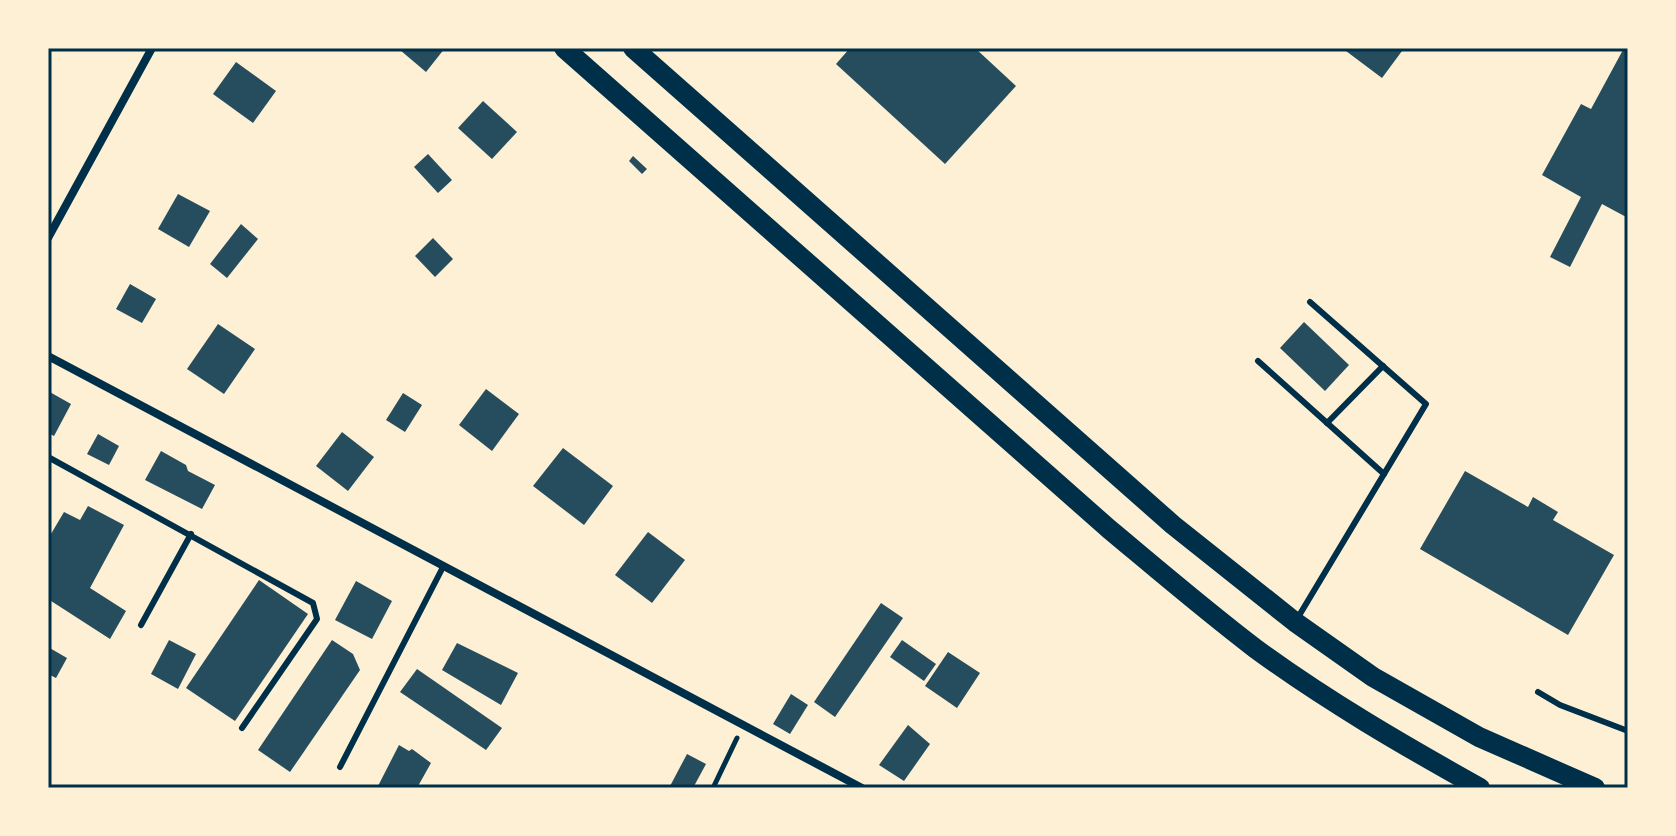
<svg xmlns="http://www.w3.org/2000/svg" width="1676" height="836" font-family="'Sofia Sans Condensed',sans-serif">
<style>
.building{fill:#264d5e}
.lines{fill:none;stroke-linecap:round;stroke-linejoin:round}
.path{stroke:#003049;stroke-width:5}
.service{stroke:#003049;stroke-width:6}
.minor{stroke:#003049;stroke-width:8}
.primary{stroke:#003049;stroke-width:20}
.neatline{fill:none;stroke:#003049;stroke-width:3}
</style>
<rect width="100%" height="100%" fill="#fdf0d5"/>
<g class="building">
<path d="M 402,48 L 445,48 L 426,72 L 400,50 Z"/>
<path d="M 850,48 L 975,48 L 1016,86 L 945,164 L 836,64 Z"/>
<path d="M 1342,48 L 1399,48 L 1402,51 L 1382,78 Z"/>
<path d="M 1624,48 L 1628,48 L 1628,218 L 1602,204 L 1570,267 L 1550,257 L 1581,197 L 1542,175 L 1581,104 L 1591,109 Z"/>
<path d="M 236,62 L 276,91 L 253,123 L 213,94 Z"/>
<path d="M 483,101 L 517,132 L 492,159 L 458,128 Z"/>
<path d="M 428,154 L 452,180 L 438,193 L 414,167 Z"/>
<path d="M 633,156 L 647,169 L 642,174 L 629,161 Z"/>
<path d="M 178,194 L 210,211 L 189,247 L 158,229 Z"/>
<path d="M 241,224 L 258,239 L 227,278 L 210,264 Z"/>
<path d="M 433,238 L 453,259 L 435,277 L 415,256 Z"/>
<path d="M 130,284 L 156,299 L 142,323 L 116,309 Z"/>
<path d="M 1304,322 L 1349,365 L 1325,391 L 1280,348 Z"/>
<path d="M 218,324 L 255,349 L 224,394 L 187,369 Z"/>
<path d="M 486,389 L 519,414 L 492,451 L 459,425 Z"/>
<path d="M 48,391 L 71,404 L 54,436 L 48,433 Z"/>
<path d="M 403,393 L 422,405 L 405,432 L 386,420 Z"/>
<path d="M 342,432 L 374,457 L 348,491 L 316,466 Z"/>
<path d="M 98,434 L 119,446 L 109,465 L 87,454 Z"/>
<path d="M 563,448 L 613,486 L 584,525 L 533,486 Z"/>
<path d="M 161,451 L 186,465 L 188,471 L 215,485 L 202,509 L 145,480 Z"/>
<path d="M 1465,471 L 1528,507 L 1533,497 L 1558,512 L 1553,520 L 1614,555 L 1568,635 L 1420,549 Z"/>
<path d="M 88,506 L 124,525 L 90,588 L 126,611 L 110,639 L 48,599 L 48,539 L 64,512 L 80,520 Z"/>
<path d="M 648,532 L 685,560 L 652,603 L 615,575 Z"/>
<path d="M 259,580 L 308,614 L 235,721 L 186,688 Z"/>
<path d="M 356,581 L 392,601 L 372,639 L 335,620 Z"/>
<path d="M 881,603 L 903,618 L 835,717 L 814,702 Z"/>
<path d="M 169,640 L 196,654 L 178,689 L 151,674 Z"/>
<path d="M 332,640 L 353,654 L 360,670 L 290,772 L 258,750 Z"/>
<path d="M 902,640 L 936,664 L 924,681 L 890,657 Z"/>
<path d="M 457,643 L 518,673 L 501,705 L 442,670 Z"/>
<path d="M 48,647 L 67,658 L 56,678 L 48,674 Z"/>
<path d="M 948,652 L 980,673 L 957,708 L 925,686 Z"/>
<path d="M 417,669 L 502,728 L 486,750 L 400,692 Z"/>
<path d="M 791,694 L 808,705 L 790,734 L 773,724 Z"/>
<path d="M 908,725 L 930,744 L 904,781 L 879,765 Z"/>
<path d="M 399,745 L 409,751 L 412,749 L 431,763 L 417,788 L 377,788 Z"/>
<path d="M 687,754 L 706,764 L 693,788 L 669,788 Z"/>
</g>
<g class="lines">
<path class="path" d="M 713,788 L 737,738"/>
<g class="service">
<path d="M 1258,361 L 1384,474"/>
<path d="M 1327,423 L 1383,366"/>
<path d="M 48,457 L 313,603 L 317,619 L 242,728"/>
<path d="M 1297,619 L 1426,404 L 1310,302"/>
<path d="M 141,625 L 191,534"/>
<path d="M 1538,692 L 1560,705 L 1628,731"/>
<path d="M 340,767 L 443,567"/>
</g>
<g class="minor">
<path d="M 48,238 L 152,48"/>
<path d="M 48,356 L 862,788"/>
</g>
<g class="primary">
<path d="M 564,48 L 1109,529 C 1157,569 1206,611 1256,649 C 1327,701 1403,745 1480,788"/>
<path d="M 633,48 L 1173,525 L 1295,622 L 1373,677 L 1479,737 L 1595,788"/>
</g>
</g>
<rect width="1676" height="836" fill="none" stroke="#fdf0d5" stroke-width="100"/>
<rect x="50" y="50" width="1576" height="736" class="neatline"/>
</svg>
